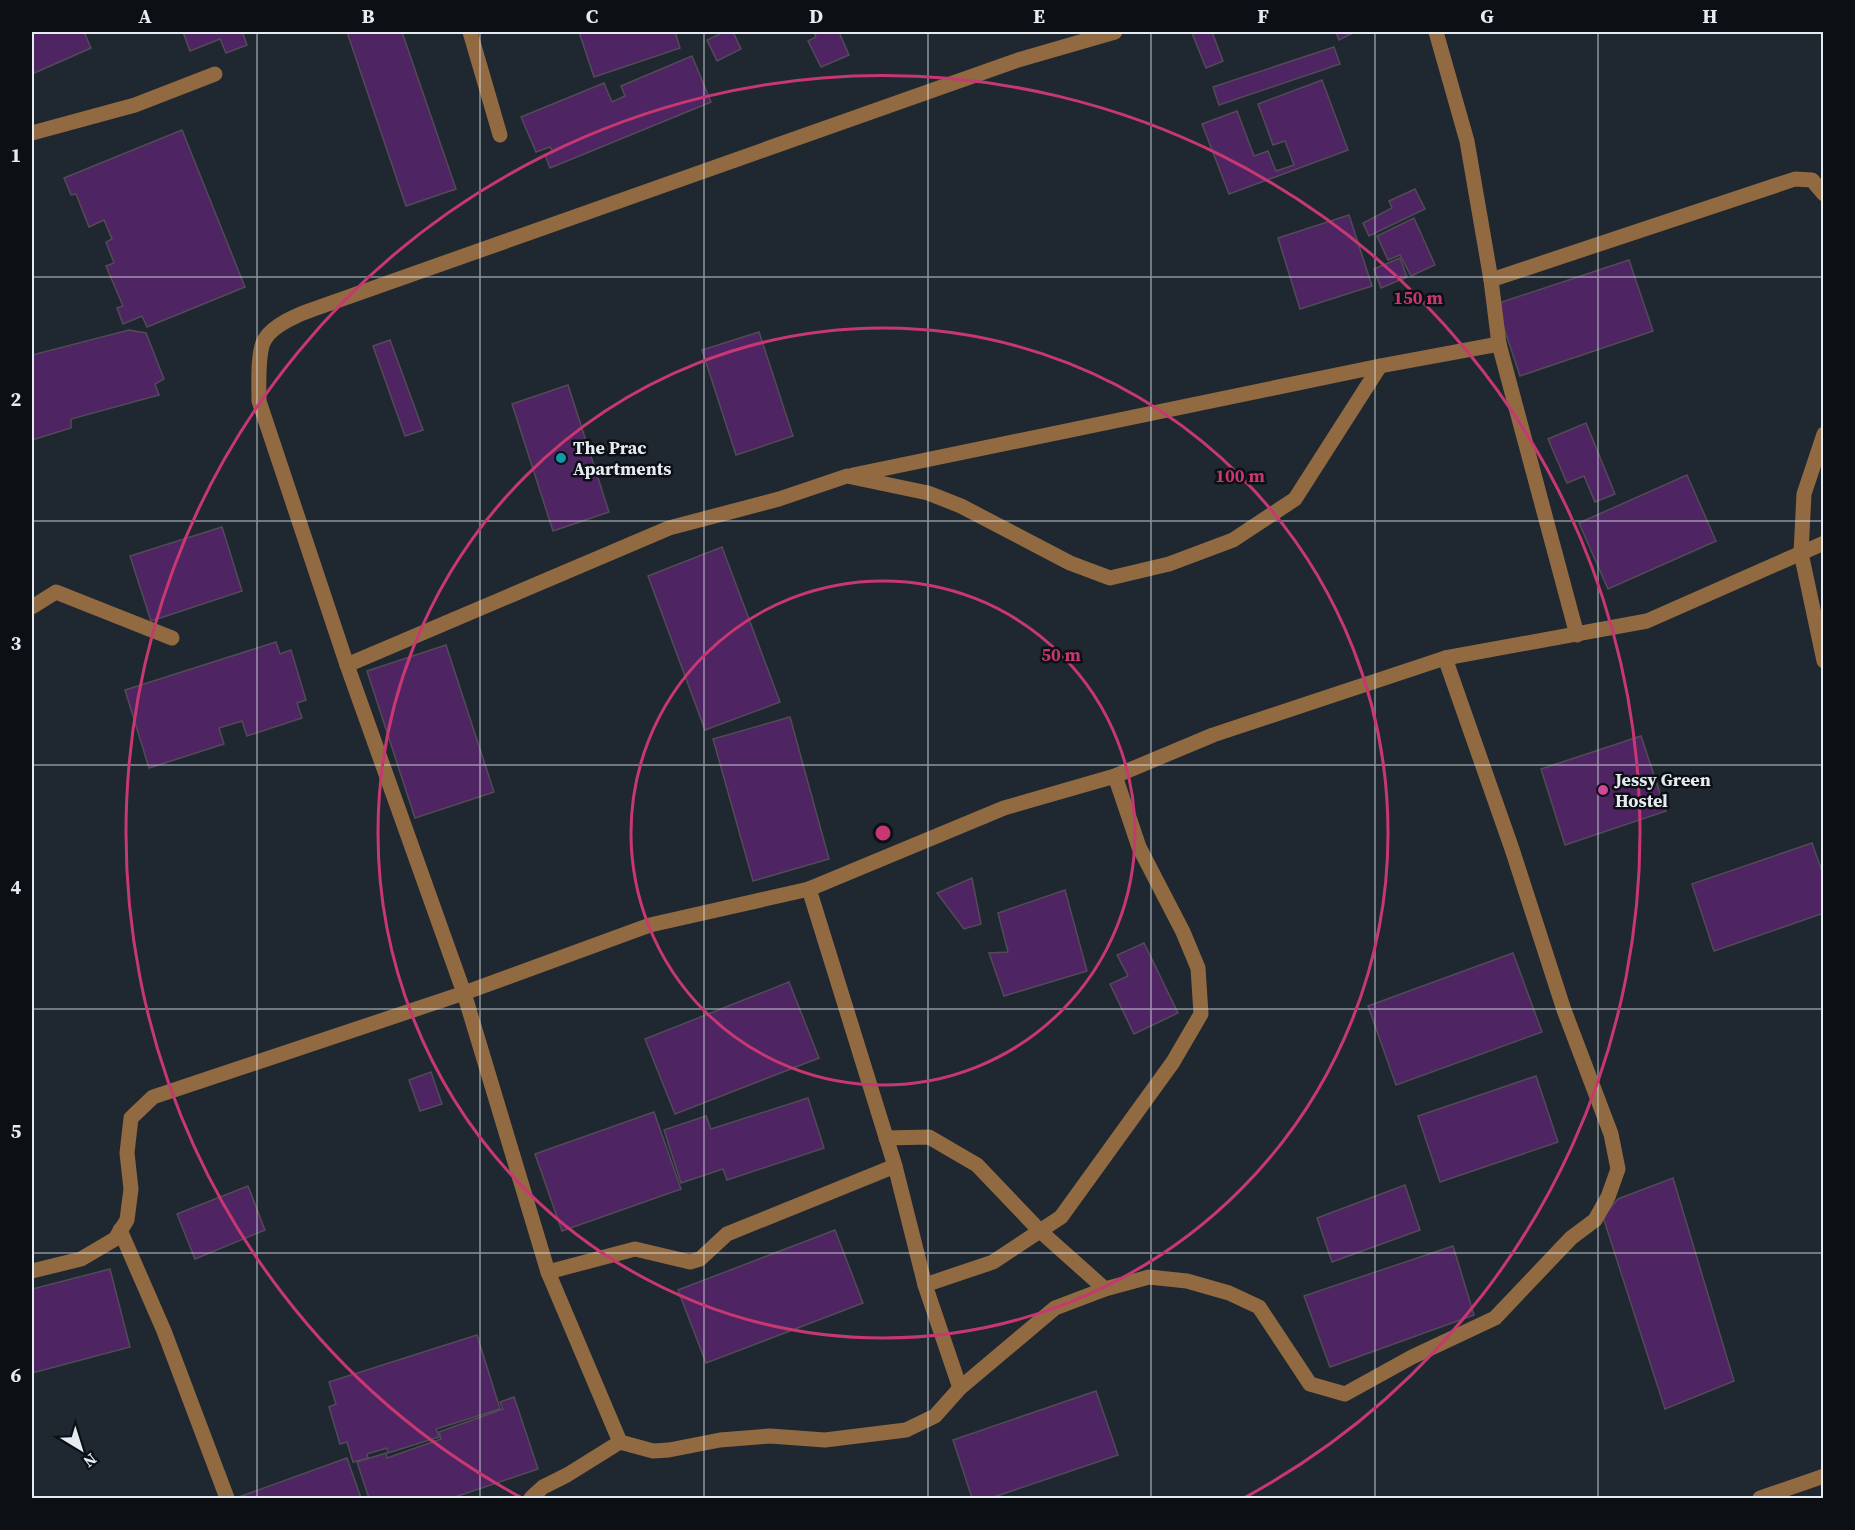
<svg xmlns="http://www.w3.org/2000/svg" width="1855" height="1530" font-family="'Source Serif 4',serif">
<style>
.building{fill:#4e2462;stroke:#524b57;stroke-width:1.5}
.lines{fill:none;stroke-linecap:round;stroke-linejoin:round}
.minor{stroke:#926a41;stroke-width:15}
.grid{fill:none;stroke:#e6ebf2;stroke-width:1.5;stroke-opacity:0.55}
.ring{fill:none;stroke:#c73872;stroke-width:3}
.culture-dot{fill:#0f9aa8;stroke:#0c1014;stroke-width:2}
.hotel-dot{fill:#d1479c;stroke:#0c1014;stroke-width:2}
.labels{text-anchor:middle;stroke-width:5;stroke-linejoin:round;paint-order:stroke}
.poi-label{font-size:18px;font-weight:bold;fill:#e6ebf2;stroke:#0c1014;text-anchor:start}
.centre{fill:#c73872;stroke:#0c1014;stroke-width:3}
.ring-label{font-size:18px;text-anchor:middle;font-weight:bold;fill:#c73872;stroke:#0c1014;stroke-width:5;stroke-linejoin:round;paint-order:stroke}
.neatline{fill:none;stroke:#e6ebf2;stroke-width:2}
.grid-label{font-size:20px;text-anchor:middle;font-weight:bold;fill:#e6ebf2}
</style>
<rect width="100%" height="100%" fill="#1f2730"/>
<g class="building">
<path d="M 32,32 L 84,32 L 91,48 L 32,74 Z"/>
<path d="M 183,32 L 250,32 L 243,34 L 247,45 L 226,53 L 220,39 L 190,51 Z"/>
<path d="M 347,32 L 402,32 L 456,189 L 406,206 Z"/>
<path d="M 579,32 L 675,32 L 680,48 L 594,77 Z"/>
<path d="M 724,32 L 733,32 L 741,49 L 717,61 L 707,40 Z"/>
<path d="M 814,32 L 839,32 L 849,55 L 821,67 L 808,41 L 816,37 Z"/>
<path d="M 1196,32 L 1212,32 L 1223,61 L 1206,68 L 1192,33 Z"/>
<path d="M 1336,32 L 1353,32 L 1353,33 L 1339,40 Z"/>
<path d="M 1334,47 L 1340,64 L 1219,105 L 1213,87 Z"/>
<path d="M 692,56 L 711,102 L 550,168 L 545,155 L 553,152 L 550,147 L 536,152 L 521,117 L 604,83 L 612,102 L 625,96 L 621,86 Z"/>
<path d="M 1322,80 L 1348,150 L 1229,194 L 1202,124 L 1237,111 L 1254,156 L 1268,151 L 1276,171 L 1294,165 L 1285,141 L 1273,145 L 1258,104 Z"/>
<path d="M 182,130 L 245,287 L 147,327 L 142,316 L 123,324 L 117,308 L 123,306 L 106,266 L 114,263 L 106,242 L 112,239 L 104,220 L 89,227 L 76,194 L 71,195 L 64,178 Z"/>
<path d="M 1415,189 L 1425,209 L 1369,236 L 1363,223 L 1392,208 L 1389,201 Z"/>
<path d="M 1349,215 L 1372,286 L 1300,309 L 1278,238 Z"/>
<path d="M 1414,218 L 1435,265 L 1411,276 L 1400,255 L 1388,260 L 1377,236 Z"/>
<path d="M 1400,258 L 1407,277 L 1381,288 L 1374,269 Z"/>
<path d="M 1629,260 L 1653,331 L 1520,376 L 1496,304 Z"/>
<path d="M 129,330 L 146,333 L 164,379 L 155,384 L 159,395 L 71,419 L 71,428 L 32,440 L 32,355 Z"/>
<path d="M 759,332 L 793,436 L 736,455 L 702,350 Z"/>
<path d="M 390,340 L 423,430 L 405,436 L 373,346 Z"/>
<path d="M 568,385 L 609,512 L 553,531 L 512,404 Z"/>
<path d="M 1586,423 L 1615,494 L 1595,502 L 1584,476 L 1567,483 L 1548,439 Z"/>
<path d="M 1687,475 L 1716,541 L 1608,589 L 1579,523 Z"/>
<path d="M 222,527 L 242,591 L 151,621 L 130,556 Z"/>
<path d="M 722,547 L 780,702 L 705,730 L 648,576 Z"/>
<path d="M 276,642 L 280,654 L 291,650 L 306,700 L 297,703 L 302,718 L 247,736 L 242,721 L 219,728 L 224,744 L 149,768 L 125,690 Z"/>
<path d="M 446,645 L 494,792 L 415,818 L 367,671 Z"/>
<path d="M 790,717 L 829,859 L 753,881 L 713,739 Z"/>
<path d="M 1641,736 L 1666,811 L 1565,845 L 1541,769 Z"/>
<path d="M 1812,843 L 1824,877 L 1824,913 L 1714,951 L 1692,884 Z"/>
<path d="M 972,878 L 981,924 L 964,929 L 937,893 Z"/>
<path d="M 1065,890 L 1087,971 L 1004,996 L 989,953 L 1008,952 L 998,913 Z"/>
<path d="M 1144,943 L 1178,1013 L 1134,1034 L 1110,984 L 1128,976 L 1117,955 Z"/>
<path d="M 1513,953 L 1542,1032 L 1396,1085 L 1368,1006 Z"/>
<path d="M 789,982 L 819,1058 L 675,1114 L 645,1039 Z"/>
<path d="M 431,1072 L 442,1104 L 420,1111 L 409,1080 Z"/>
<path d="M 1536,1076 L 1558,1142 L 1440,1182 L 1418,1116 Z"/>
<path d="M 808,1098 L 824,1148 L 727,1180 L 723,1169 L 681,1183 L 664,1130 L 706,1116 L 711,1129 Z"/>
<path d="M 654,1112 L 681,1189 L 562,1231 L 535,1154 Z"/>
<path d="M 1673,1178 L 1734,1381 L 1665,1409 L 1603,1217 L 1618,1199 Z"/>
<path d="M 1405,1185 L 1420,1230 L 1332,1262 L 1317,1218 Z"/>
<path d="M 248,1186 L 265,1230 L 195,1259 L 177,1214 Z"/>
<path d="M 835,1230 L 863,1303 L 706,1363 L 678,1290 Z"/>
<path d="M 1453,1246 L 1474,1315 L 1330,1367 L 1304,1296 Z"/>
<path d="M 110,1269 L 130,1347 L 32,1373 L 32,1289 Z"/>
<path d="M 477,1335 L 500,1409 L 436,1429 L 439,1437 L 388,1453 L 387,1448 L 367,1454 L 368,1458 L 353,1462 L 347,1442 L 340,1444 L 329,1407 L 336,1404 L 329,1382 Z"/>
<path d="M 1096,1391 L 1118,1455 L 991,1498 L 972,1498 L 953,1440 Z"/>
<path d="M 514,1397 L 538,1469 L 452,1498 L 369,1498 L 357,1462 L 386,1453 L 387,1458 L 441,1439 L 439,1432 L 503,1409 L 500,1402 Z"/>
<path d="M 347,1458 L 361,1498 L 236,1498 Z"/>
</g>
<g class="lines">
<g class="minor">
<path d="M 470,32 L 500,135"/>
<path d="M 1436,32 L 1467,141 L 1491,280 L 1499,344 L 1577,635"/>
<path d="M 32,133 L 135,105 L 215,74"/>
<path d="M 1491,280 L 1795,179 L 1812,180 L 1824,194"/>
<path d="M 1824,434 L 1804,494 L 1801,553 L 1824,661"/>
<path d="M 853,475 L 1380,366 L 1499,344"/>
<path d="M 32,607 L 56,592 L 172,638"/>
<path d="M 347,665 L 669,528 L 779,499 L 847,476 L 928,493 L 961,506 L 1070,563 L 1110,578 L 1169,564 L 1233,540 L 1295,499 L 1380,366"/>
<path d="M 809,889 L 895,1166 L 925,1285 L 960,1388"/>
<path d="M 886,1138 L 929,1137 L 977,1165 L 1040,1231 L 1105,1289"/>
<path d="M 120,1230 L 164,1331 L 227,1498"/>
<path d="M 32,1271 L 81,1259 L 115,1239 L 127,1220 L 131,1189 L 127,1153 L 131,1118 L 153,1097 L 464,993 L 650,925 L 809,889 L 1004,808 L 1115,776 L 1213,735 L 1445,658 L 1647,621 L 1824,543"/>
<path d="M 548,1272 L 635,1249 L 690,1262 L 700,1259 L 727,1234 L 895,1166"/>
<path d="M 925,1285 L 993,1262 L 1061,1217 L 1173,1062 L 1201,1014 L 1198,968 L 1183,932 L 1139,847 L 1115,776"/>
<path d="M 620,1442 L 548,1272 L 464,993 L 347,665 L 259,401 C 259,386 257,351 265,339 C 273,325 299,314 314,309 L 1018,60 L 1115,32"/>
<path d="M 531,1498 L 543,1487 L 567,1475 L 620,1442 L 653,1451 L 669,1450 L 720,1440 L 770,1436 L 825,1440 L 906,1430 L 935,1416 L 960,1388 L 1055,1308 L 1105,1289 L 1149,1277 L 1187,1281 L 1229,1293 L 1259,1307 L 1310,1384 L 1345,1394 L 1412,1357 L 1495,1318 L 1571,1238 L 1595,1220 L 1608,1197 L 1618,1169 L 1611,1134 L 1564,1010 L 1512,849 L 1445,658"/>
<path d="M 1760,1498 L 1824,1476"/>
</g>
</g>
<path class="grid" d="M 257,32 L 257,1498M 480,32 L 480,1498M 704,32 L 704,1498M 928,32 L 928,1498M 1151,32 L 1151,1498M 1375,32 L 1375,1498M 1598,32 L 1598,1498M 32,277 L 1824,277M 32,521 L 1824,521M 32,765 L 1824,765M 32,1009 L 1824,1009M 32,1253 L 1824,1253"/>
<g class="ring">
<circle cx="883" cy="833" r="252"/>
<circle cx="883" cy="833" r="505"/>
<path d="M522 1498A757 757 0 1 1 1244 1498"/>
</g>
<circle class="culture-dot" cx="561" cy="458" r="6"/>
<circle class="hotel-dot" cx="1603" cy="790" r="6"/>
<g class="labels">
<g class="poi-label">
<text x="573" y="454">The Prac<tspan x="573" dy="21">Apartments</tspan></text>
<text x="1615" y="786">Jessy Green<tspan x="1615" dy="21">Hostel</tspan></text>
</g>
</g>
<circle cx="883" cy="833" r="9" class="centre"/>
<g class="ring-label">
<text x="1418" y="304">150 m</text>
<text x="1240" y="482">100 m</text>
<text x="1061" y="661">50 m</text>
</g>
<rect width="1855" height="1530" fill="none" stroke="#0c1014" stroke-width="66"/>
<g transform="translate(81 1449) rotate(142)" stroke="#0c1014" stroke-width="4.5" paint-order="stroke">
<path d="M0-4.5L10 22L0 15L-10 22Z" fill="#e6ebf2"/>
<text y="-9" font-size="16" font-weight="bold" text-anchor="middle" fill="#e6ebf2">N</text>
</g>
<rect x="33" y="33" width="1789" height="1464" class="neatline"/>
<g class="grid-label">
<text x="145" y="23">A</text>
<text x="368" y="23">B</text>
<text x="592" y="23">C</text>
<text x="816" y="23">D</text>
<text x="1039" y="23">E</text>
<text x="1263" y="23">F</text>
<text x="1487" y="23">G</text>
<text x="1710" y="23">H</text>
<text x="16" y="162">1</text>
<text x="16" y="406">2</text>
<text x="16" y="650">3</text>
<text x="16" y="894">4</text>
<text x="16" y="1138">5</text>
<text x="16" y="1382">6</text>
</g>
</svg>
